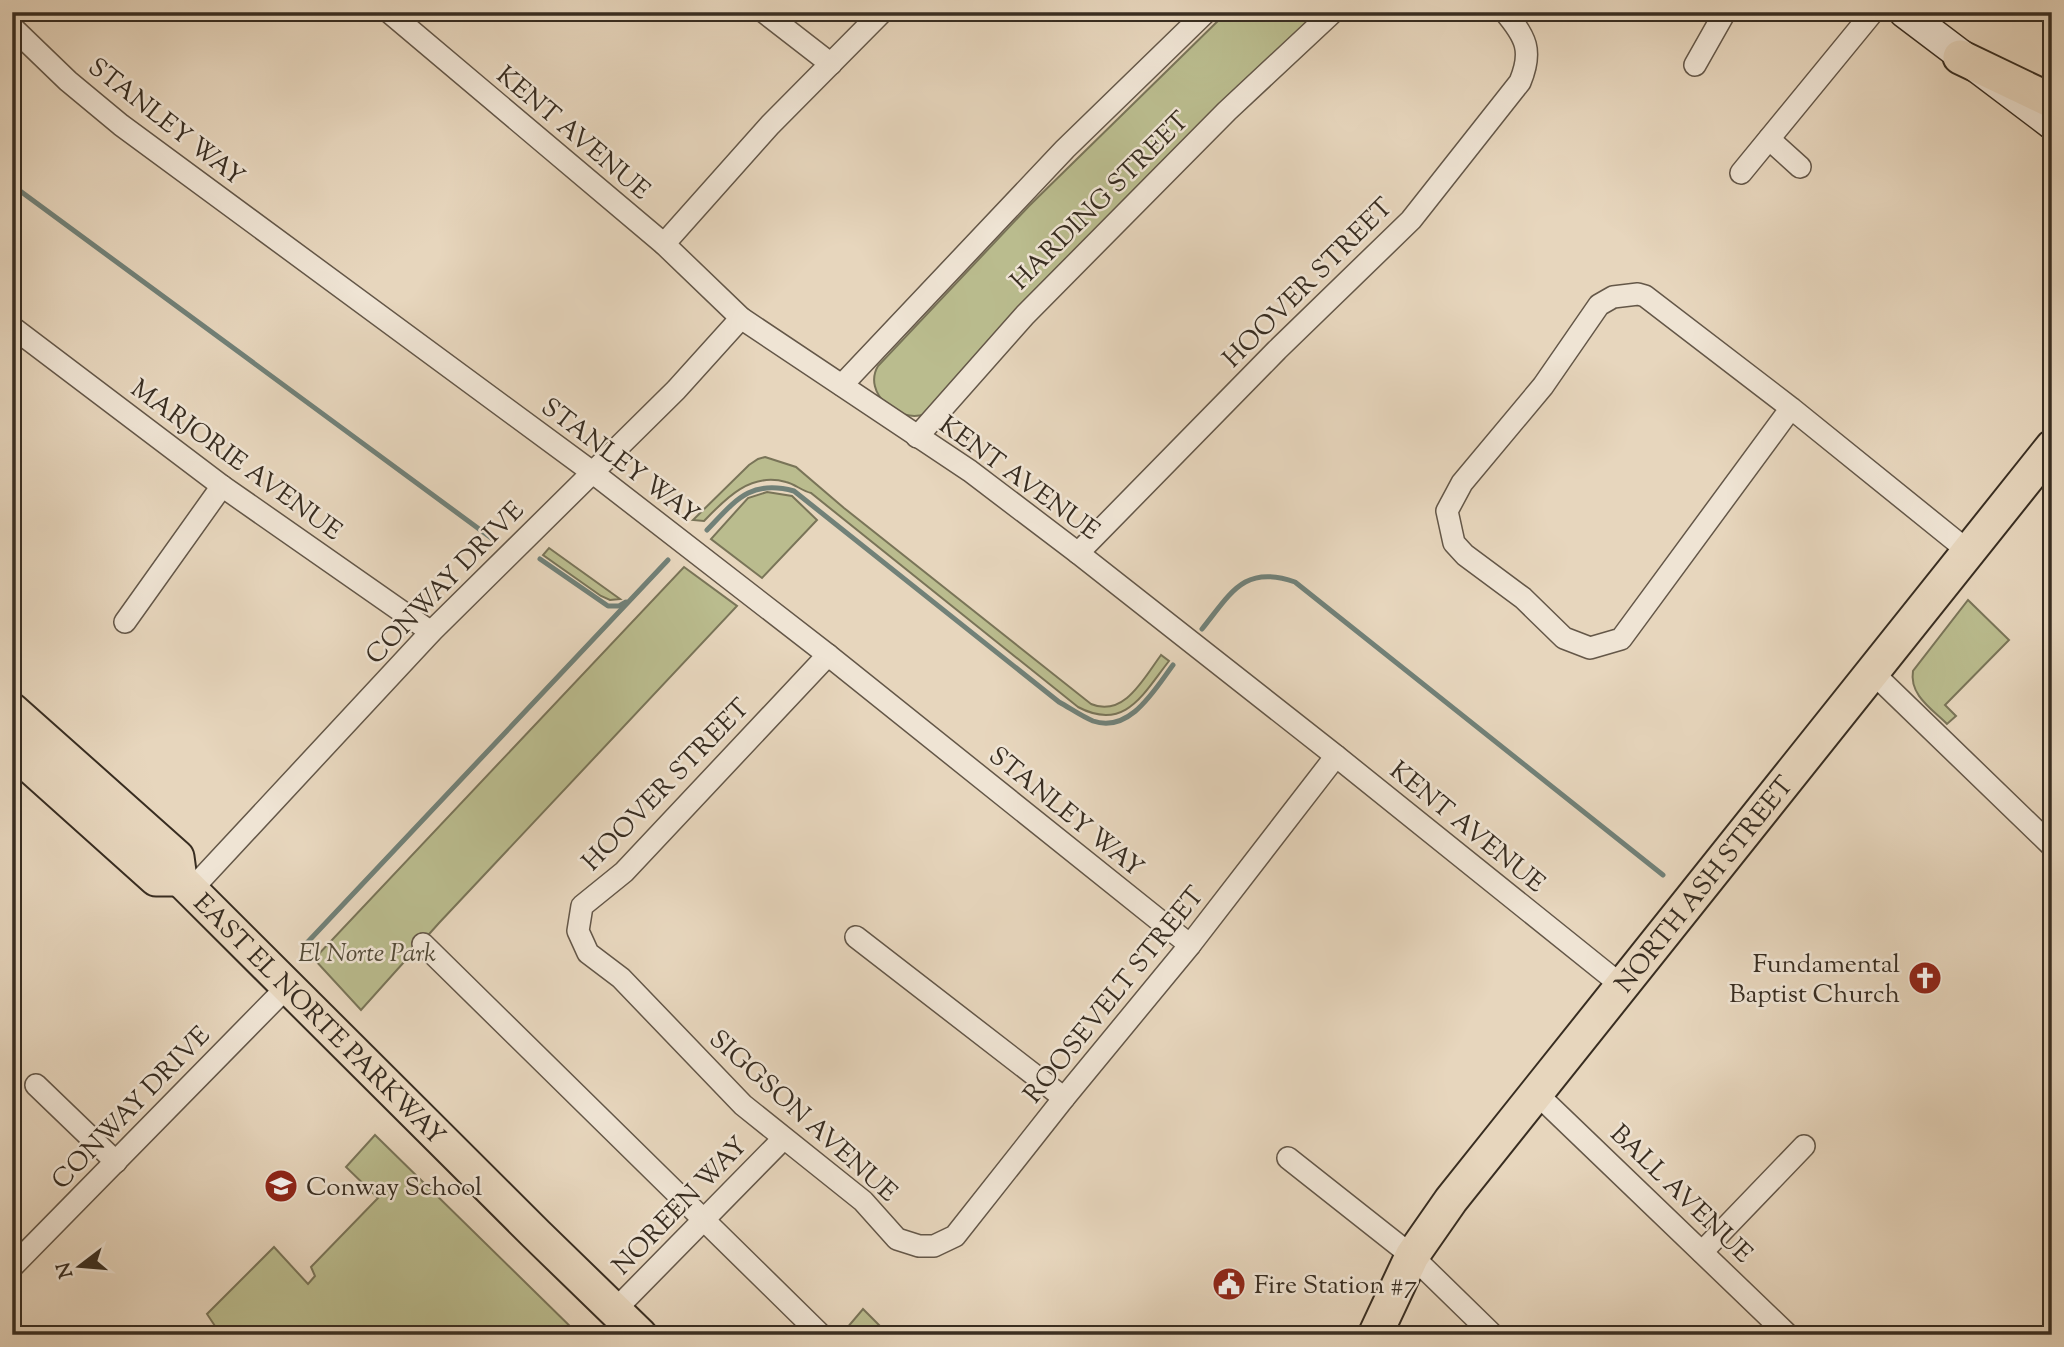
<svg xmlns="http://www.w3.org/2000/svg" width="2064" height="1347" font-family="'Sorts Mill Goudy',serif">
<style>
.green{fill:#babc8e;stroke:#797458;stroke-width:2}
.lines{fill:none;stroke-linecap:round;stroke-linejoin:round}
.stream{stroke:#718178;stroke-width:5}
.street-casing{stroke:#645748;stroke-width:24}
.secondary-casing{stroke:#382d21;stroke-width:33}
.primary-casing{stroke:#382d21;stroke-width:37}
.street{stroke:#efe4d4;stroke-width:21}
.secondary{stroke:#efe4d4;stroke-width:30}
.primary{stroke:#e7d6bd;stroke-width:33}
.labels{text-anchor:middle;stroke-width:5;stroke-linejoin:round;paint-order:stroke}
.street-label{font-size:26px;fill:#382d21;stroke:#efe4d4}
.park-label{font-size:26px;font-style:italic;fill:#524a37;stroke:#efe4d4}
.poi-label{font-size:26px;fill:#382d21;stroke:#efe4d4;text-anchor:start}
</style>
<rect width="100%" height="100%" fill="#e7d6bd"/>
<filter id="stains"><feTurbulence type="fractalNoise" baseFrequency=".00286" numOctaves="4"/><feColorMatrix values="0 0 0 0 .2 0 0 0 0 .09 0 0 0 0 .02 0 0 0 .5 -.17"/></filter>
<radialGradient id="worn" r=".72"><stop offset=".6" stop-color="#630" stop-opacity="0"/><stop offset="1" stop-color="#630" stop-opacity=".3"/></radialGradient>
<g class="green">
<path d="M 1227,12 L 1324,12 L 925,414 C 899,424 862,393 878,366 L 1029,206 Z"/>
<path d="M 765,457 L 796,467 L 844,508 L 1091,704 C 1124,718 1144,678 1161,655 L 1169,661 C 1143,694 1125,732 1078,707 L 811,493 C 802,491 795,484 786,482 C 751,472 726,498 704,521 L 693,520 L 749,465 L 758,459 Z"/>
<path d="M 767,492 L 792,496 L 817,520 L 762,578 L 711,539 L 748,498 Z"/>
<path d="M 549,548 L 620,599 L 610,600 L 601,596 L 543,555 Z"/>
<path d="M 684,567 L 737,606 L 439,923 L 361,1010 L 314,959 Z"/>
<path d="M 1968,600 L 2009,640 L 1945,705 L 1956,716 L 1947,724 C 1932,709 1909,695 1913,671 Z"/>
<path d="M 375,1135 L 579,1335 L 221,1335 L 207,1314 L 274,1247 L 308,1284 L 315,1276 L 311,1267 L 378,1198 L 346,1167 Z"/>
<path d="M 863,1309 L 889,1335 L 841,1335 Z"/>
</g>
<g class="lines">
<g class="stream">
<path d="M 12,185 L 494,540"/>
<path d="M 707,530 C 735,501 750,479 794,491 L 1059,702 C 1070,708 1081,716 1093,721 C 1130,734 1155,689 1173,665"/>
<path d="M 540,559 L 608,606 L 619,606 L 626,602"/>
<path d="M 1202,629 C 1231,593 1244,564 1295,582 L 1663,875"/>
<path d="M 303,947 L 668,560"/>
</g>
<defs>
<g id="street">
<path d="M 389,12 L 664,244 L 741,318 L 970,471 L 1078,553 L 1336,756 L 1621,985"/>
<path d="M 764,12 L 831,64"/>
<path d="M 12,27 L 68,81 L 121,125 L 592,472 L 828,655 L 1190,945"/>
<path d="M 1695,65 L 1725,12"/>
<path d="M 1769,139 L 1800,167"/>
<path d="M 1741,173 L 1873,12"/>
<path d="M 664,244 L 770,125 L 882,12"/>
<path d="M 12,327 L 222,486 L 431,632"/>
<path d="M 842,385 L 1065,149 L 1206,12"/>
<path d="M 1791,408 L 1621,639 L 1590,648 L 1564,638 L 1523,598 L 1465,555 L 1454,543 L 1447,511 L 1462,483 L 1543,386 L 1599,305 L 1613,297 L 1638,294 L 1645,296 L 1791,408 L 1968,551"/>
<path d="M 917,437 L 1025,315 L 1227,111 L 1333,12"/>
<path d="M 1078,553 L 1277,350 L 1411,220 L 1520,82 C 1533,51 1526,37 1505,12"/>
<path d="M 125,622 L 222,486"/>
<path d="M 828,655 L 624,872 L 582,906 L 578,931 L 588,953 L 621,978 L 743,1105 L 863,1201 L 897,1239 L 919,1246 L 934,1246 L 955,1236 L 1064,1098 L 1190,945 L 1336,756"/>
<path d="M 1872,672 L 2052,846"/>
<path d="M 191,890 L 431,632 L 676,390 L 741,318"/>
<path d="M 856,937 L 1064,1098"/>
<path d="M 423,944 L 821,1335"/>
<path d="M 36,1085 L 116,1162"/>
<path d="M 1536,1093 L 1788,1335"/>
<path d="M 1288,1158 L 1412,1256 L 1493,1335"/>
<path d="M 1702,1252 L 1804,1146"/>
<path d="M 12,1267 L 287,987"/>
<path d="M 615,1310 L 783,1139"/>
</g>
<path id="secondary" d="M 1904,12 L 2052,124"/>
<g id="primary">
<path d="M 1960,57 L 2052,101"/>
<path id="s1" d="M 12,710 L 177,857 L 180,879 L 536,1234 L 640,1335"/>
<path d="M 12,750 L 156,879 L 180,879"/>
<path id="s2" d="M 1375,1335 L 1412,1256 L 1451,1200 L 2052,447"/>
</g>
</defs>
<use href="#street" class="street-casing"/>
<use href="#secondary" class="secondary-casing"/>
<use href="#primary" class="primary-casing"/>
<use href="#street" class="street"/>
<use href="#secondary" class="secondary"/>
<use href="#primary" class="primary"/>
</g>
<defs>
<symbol id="church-disc" viewBox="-11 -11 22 22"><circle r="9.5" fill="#8f2418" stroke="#efe4d4"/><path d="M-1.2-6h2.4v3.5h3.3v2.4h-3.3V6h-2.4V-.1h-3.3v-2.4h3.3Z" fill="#fff"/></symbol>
<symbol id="school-disc" viewBox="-11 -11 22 22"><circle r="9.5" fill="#8f2418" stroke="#efe4d4"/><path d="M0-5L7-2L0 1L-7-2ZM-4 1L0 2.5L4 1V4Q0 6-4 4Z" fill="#fff"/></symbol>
<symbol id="civic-disc" viewBox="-11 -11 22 22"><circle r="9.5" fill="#8f2418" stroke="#efe4d4"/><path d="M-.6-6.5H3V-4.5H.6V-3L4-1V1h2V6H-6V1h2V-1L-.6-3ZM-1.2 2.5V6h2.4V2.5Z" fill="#fff"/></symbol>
</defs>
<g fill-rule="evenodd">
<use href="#church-disc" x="1906" y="959" width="38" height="38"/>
<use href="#school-disc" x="262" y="1167" width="38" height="38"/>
<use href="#civic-disc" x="1210" y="1265" width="38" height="38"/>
</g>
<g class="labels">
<g class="street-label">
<text transform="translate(167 121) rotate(38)" y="9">STANLEY WAY</text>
<text transform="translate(574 132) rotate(40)" y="9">KENT AVENUE</text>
<text transform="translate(1099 200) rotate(-45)" y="9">HARDING STREET</text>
<text transform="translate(1307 282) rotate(-45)" y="9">HOOVER STREET</text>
<text transform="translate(237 459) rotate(36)" y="9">MARJORIE AVENUE</text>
<text transform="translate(621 460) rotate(37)" y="9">STANLEY WAY</text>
<text transform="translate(1020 477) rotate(36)" y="9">KENT AVENUE</text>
<text transform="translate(444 582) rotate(-46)" y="9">CONWAY DRIVE</text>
<text transform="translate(665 784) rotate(-46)" y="9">HOOVER STREET</text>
<text transform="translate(1067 811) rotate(39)" y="9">STANLEY WAY</text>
<text transform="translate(1468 826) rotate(39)" y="9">KENT AVENUE</text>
<text dy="9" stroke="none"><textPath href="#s2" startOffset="560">NORTH ASH STREET</textPath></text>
<text transform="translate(1113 994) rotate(-51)" y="9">ROOSEVELT STREET</text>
<text dy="9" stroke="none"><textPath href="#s1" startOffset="441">EAST EL NORTE PARKWAY</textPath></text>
<text transform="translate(130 1107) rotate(-46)" y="9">CONWAY DRIVE</text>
<text transform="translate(804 1115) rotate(42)" y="9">SIGGSON AVENUE</text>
<text transform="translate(1682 1193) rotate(44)" y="9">BALL AVENUE</text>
<text transform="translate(679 1205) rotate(-46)" y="9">NOREEN WAY</text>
</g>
<g class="park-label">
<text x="367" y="961">El Norte Park</text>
</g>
<g class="poi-label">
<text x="1900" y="972" text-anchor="end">Fundamental<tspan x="1900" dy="30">Baptist Church</tspan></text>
<text x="306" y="1195">Conway School</text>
<text x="1254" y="1293">Fire Station #7</text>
</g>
</g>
<rect width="2064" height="1347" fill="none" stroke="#e7d6bd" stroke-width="42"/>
<rect x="14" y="14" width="2036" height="1319" fill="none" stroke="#382d21" stroke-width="3.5"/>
<rect x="21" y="21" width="2022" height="1305" fill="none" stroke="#382d21" stroke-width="2"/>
<g transform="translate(80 1266) rotate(254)" stroke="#efe4d4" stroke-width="5" paint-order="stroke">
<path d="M0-5L12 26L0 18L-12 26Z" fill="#382d21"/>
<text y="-10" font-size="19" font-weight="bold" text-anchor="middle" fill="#382d21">N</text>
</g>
<rect width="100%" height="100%" filter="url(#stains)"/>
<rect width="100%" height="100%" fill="url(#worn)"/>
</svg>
